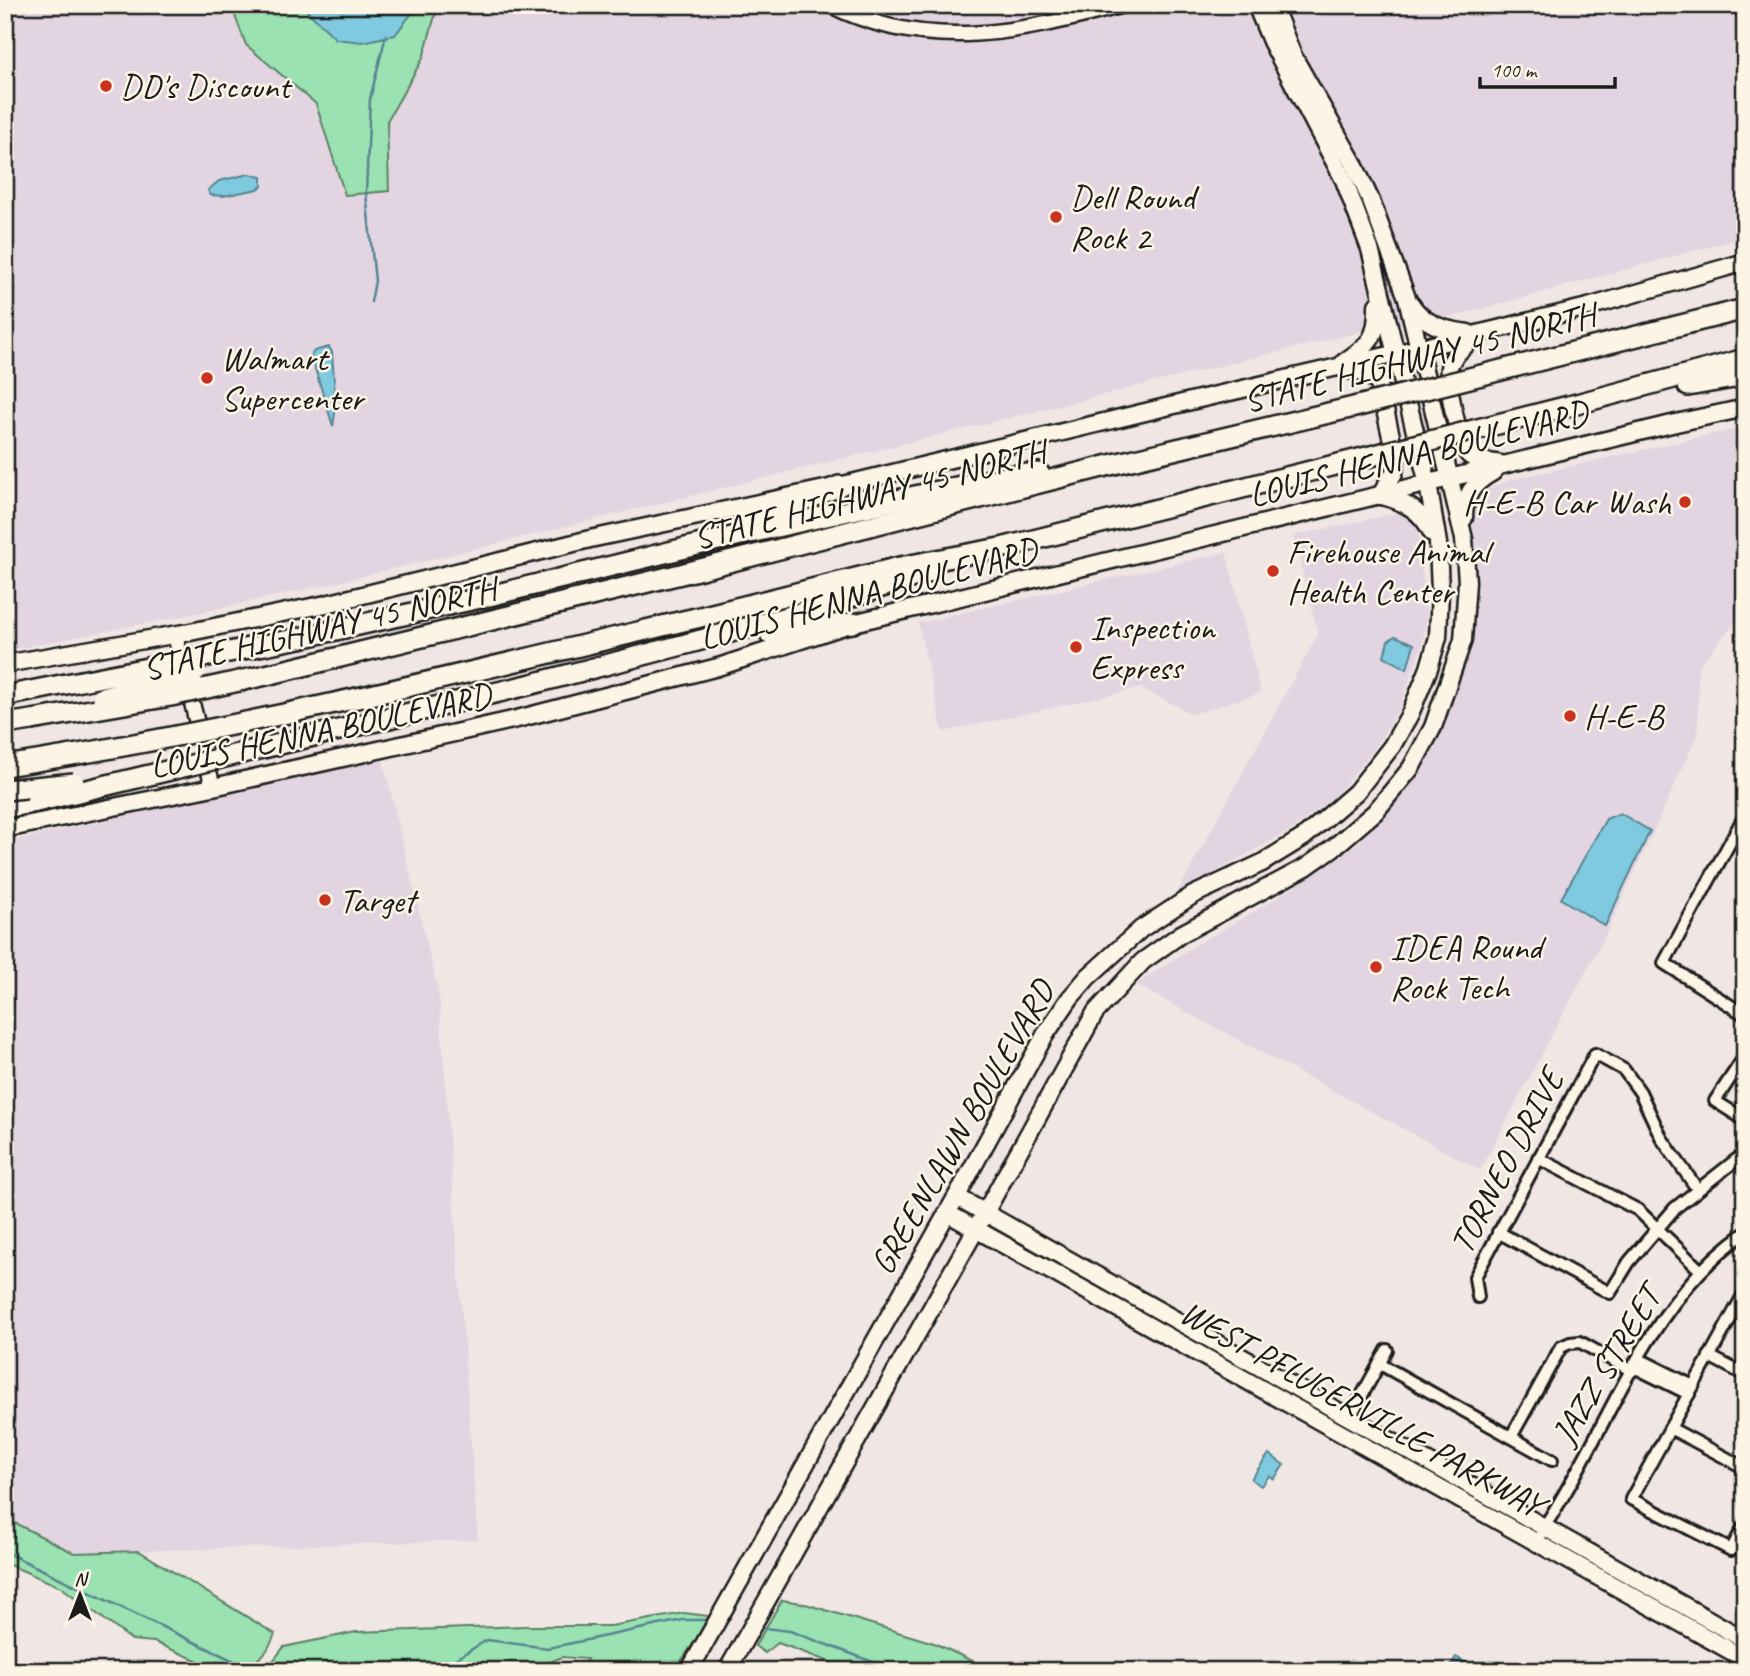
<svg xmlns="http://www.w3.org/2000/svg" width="1750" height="1676" font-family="Caveat,sans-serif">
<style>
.built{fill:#e2d5e1}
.green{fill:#9ae2b1;stroke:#5b7f66;stroke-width:2}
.water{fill:#7fcadf;stroke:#578491;stroke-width:2}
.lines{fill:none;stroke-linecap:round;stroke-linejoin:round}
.stream{stroke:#578491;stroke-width:2.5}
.minor-casing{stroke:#1c1c1c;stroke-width:16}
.tertiary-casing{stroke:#1c1c1c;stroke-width:19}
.secondary-casing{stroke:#1c1c1c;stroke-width:21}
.motorway-casing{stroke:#1c1c1c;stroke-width:24}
.minor{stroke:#fcf5e5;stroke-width:10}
.tertiary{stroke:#fcf5e5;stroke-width:14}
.secondary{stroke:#fcf5e5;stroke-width:16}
.motorway{stroke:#fcf5e5;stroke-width:19}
.motorway-bridge-casing{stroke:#1c1c1c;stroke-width:24;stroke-linecap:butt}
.motorway-bridge{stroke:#fcf5e5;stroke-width:19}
.poi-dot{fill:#c8321e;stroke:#fcf5e5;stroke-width:2.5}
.labels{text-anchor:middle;stroke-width:5;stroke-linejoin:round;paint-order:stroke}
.poi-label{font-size:35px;fill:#1c1c1c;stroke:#fcf5e5;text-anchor:start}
.street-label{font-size:35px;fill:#1c1c1c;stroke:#fcf5e5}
</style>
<rect width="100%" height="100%" fill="#f0e6e3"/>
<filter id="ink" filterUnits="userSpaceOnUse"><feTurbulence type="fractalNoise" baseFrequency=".0143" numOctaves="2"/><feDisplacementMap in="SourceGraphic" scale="14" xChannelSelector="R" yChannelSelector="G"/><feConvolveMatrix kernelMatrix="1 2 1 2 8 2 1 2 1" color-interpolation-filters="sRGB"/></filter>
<g filter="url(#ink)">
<g class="built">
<path d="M 5,5 L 1745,5 L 1745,237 L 1456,316 L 1444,316 L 1364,331 L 339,582 L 184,616 L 5,651 Z"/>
<path d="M 1745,427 L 1745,611 L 1698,666 L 1698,734 L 1607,932 L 1480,1170 L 1136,985 L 1189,949 L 1275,899 L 1354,847 L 1398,798 L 1446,716 L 1467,653 L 1472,630 L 1476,578 L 1472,515 L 1484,491 L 1509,480 Z"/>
<path d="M 1397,513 L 1412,519 L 1418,528 L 1427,617 L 1422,646 L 1400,707 L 1375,748 L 1338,793 L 1295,828 L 1177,893 L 1318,634 L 1293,536 Z"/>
<path d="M 1226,552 L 1261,693 L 1192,714 L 1141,688 L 943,732 L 918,623 Z"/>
<path d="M 383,760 L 439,995 L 478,1540 L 74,1553 L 5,1518 L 5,842 Z"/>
</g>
<g class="green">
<path d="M 231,5 L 438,5 L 423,58 L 387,121 L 389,191 L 345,195 L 316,104 L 246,45 Z"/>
<path d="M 5,1518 L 74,1553 L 139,1551 L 275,1634 C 269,1649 263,1659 247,1665 L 249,1671 L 222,1671 L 154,1642 L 132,1640 L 61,1587 L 5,1563 Z"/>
<path d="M 782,1600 L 802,1603 L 934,1643 L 994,1671 L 854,1671 L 778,1643 L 765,1653 L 755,1646 Z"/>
<path d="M 684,1613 L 709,1616 L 695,1641 L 674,1671 L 580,1671 L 587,1659 L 562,1657 L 529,1671 L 265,1671 L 284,1647 L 356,1632 L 525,1626 L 611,1626 Z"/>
</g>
<g class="water">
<path d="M 305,5 L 418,5 L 395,35 L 362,42 L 336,39 L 306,10 Z"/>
<path d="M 249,174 L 262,177 L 262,186 L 258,189 L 223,196 L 210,195 L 208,190 L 219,181 Z"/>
<path d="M 329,347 L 332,352 L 336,407 L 333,426 L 311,356 L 314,351 Z"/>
<path d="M 1395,636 L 1414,644 L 1407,669 L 1384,656 L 1388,641 Z"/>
<path d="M 1620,813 L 1650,831 L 1605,926 L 1561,899 L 1606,819 Z"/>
<path d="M 1269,1454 L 1284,1465 L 1274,1479 L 1269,1476 L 1261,1486 L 1251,1479 Z"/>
<path d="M 1456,1657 L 1481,1671 L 1456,1671 L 1450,1667 Z"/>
</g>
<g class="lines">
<g class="stream">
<path d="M 371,302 L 375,281 L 366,193 L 370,99 L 386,35"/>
<path d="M 5,1552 L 255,1671"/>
<path d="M 764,1628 L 790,1631 L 897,1671"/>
<path d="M 445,1671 L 452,1661 L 487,1640 L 548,1648 L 683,1620 L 706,1620"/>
</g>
<defs>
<g id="minor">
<path d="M 1745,815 L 1664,963 L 1745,1015"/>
<path d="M 1745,1056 L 1715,1101 L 1745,1120"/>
<path d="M 1538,1158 L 1638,1210 L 1700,1270"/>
<path d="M 1498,1232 L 1610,1293 L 1629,1262 L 1675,1208 L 1745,1153"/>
<path d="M 1745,1292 L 1631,1499 L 1731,1550 L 1745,1525"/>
<path d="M 1478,1297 L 1475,1277 L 1595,1054 L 1624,1070 L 1640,1092 L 1662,1139 L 1698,1190"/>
<path d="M 1709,1356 L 1745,1375"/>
<path d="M 1639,1359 L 1693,1386"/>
<path d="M 1380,1364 L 1552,1460"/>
<path d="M 1634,1367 L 1689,1394"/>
<path d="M 1350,1417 L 1387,1350"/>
<path d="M 1670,1428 L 1745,1468"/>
<path d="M 1511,1437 L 1561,1347 L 1570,1343 L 1580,1342 L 1632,1371"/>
<path d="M 1537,1543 L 1544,1527 C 1610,1428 1644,1304 1745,1233"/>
</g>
<g id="tertiary">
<path d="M 830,5 C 929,54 1023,32 1123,5"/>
<path d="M 175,635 L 213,787"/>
</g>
<g id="secondary">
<path d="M 1410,303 C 1424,325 1444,330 1468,333"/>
<path d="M 1476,336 C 1467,344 1455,353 1450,364 C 1444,377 1459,445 1469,455 C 1477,462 1491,462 1501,464"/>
<path d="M 1344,362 C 1370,344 1378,338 1377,305"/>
<path d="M 1344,369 L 1369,374 L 1379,384 L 1396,458 L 1394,473 L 1380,496"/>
<path d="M 1382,496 C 1405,502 1422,511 1432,533"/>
<path d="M 1464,518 C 1464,495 1473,483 1493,472"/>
<path d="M 5,664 L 190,632 L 326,604 L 590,539 L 839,486 L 1195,400 L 1420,348 L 1588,307 L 1745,262"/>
<path d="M 5,829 L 213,787 L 517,719 L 718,667 L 853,623 L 1676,423 L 1745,408"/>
<path d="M 957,1197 L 1745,1640"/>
<path d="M 947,1213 L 1745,1659"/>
<path d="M 689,1671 L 963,1185 L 1045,1035 L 1070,998 L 1088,977 L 1141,929 L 1193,895 L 1262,863 L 1304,837 L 1356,792 L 1392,746 L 1410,714 L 1429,668 L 1438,637 L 1440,591 L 1438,543 L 1428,484 L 1370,249 L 1344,180 L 1271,41 L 1256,5"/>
<path d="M 727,1671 L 976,1229 L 1095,1013 L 1143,961 L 1181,934 L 1306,867 L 1333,848 L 1375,812 L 1411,768 L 1433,727 L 1463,640 L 1467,582 L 1464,539 L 1407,298 L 1371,201 L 1353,162 L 1293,56 L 1273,5"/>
</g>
<g id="motorway">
<path d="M 1688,386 L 1745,376"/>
<path d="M 1569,406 L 1745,359"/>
<path d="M 748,521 L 772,515 L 839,486"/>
<path d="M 710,542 L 942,490 L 1009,476 L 1039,473"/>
<path d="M 685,573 L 1110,465 L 1354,407"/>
<path d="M 696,618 L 900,567 L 1005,547 L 1363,458"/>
<path d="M 770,634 L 795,629 L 853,623"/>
<path d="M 686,644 L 787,617 L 929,572"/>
<path d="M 5,724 L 32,720"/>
<path d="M 5,808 L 36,802"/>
</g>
</defs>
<use href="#minor" class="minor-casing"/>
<use href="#tertiary" class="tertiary-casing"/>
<use href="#secondary" class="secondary-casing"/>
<use href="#motorway" class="motorway-casing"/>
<use href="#minor" class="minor"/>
<use href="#tertiary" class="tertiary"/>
<use href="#secondary" class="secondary"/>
<use href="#motorway" class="motorway"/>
<defs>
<g id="motorway-bridge">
<path d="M 1354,407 L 1745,309"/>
<path d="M 1363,458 L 1569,406"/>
<path d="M 5,696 L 300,638 L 489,596 L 710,542"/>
<path d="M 103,697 L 195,672"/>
<path d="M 32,720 L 171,696 L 262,676 L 685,573"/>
<path d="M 5,766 C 238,730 467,673 696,618"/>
<path d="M 5,790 L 74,783"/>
<path d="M 36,802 L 528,685 L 686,644"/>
</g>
</defs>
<use href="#motorway-bridge" class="motorway-bridge-casing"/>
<use href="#motorway-bridge" class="motorway-bridge"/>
</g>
</g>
<g class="poi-dot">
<circle cx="106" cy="86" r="7"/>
<circle cx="1056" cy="217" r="7"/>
<circle cx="207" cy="378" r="7"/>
<circle cx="1685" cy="502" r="7"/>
<circle cx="1273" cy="571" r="7"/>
<circle cx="1076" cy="647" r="7"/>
<circle cx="1570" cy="716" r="7"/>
<circle cx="325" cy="900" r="7"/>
<circle cx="1376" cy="967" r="7"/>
</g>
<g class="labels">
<g class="poi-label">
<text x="120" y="98">DD's Discount</text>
<text x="1070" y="209">Dell Round<tspan x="1070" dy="40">Rock 2</tspan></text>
<text x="221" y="370">Walmart<tspan x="221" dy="40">Supercenter</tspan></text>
<text x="1671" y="514" text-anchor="end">H-E-B Car Wash</text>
<text x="1287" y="563">Firehouse Animal<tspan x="1287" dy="40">Health Center</tspan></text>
<text x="1090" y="639">Inspection<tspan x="1090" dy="40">Express</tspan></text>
<text x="1584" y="728">H-E-B</text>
<text x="339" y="912">Target</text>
<text x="1390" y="959">IDEA Round<tspan x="1390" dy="40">Rock Tech</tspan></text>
</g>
<g class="street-label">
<text transform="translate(1419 357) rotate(-14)" y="12">STATE HIGHWAY 45 NORTH</text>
<text transform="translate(1418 453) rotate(-14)" y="12">LOUIS HENNA BOULEVARD</text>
<text transform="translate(869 494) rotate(-14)" y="12">STATE HIGHWAY 45 NORTH</text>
<text transform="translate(868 593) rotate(-15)" y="12">LOUIS HENNA BOULEVARD</text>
<text transform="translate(319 628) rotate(-13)" y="12">STATE HIGHWAY 45 NORTH</text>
<text transform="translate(320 730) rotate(-12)" y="12">LOUIS HENNA BOULEVARD</text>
<text transform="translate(962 1127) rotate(-60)" y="12">GREENLAWN BOULEVARD</text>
<text transform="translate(1506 1161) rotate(-62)" y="12">TORNEO DRIVE</text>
<text transform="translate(1606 1365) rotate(-59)" y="12">JAZZ STREET</text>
<text transform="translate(1362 1408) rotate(29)" y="12">WEST PFLUGERVILLE PARKWAY</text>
</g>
</g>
<rect width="1750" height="1676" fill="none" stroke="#fcf5e5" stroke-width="28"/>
<rect x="14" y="14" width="1722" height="1648" fill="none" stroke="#1c1c1c" stroke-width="2.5" filter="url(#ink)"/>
<g transform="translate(80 1595)" stroke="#fcf5e5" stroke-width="5" paint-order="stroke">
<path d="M0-5L12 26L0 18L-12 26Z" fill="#1c1c1c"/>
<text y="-10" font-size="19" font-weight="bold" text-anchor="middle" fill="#1c1c1c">N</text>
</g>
<path d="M1480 77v10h135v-10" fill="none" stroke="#1c1c1c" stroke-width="3.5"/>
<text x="1491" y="77" font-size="21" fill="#1c1c1c" stroke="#fcf5e5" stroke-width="5" paint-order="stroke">100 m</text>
</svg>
